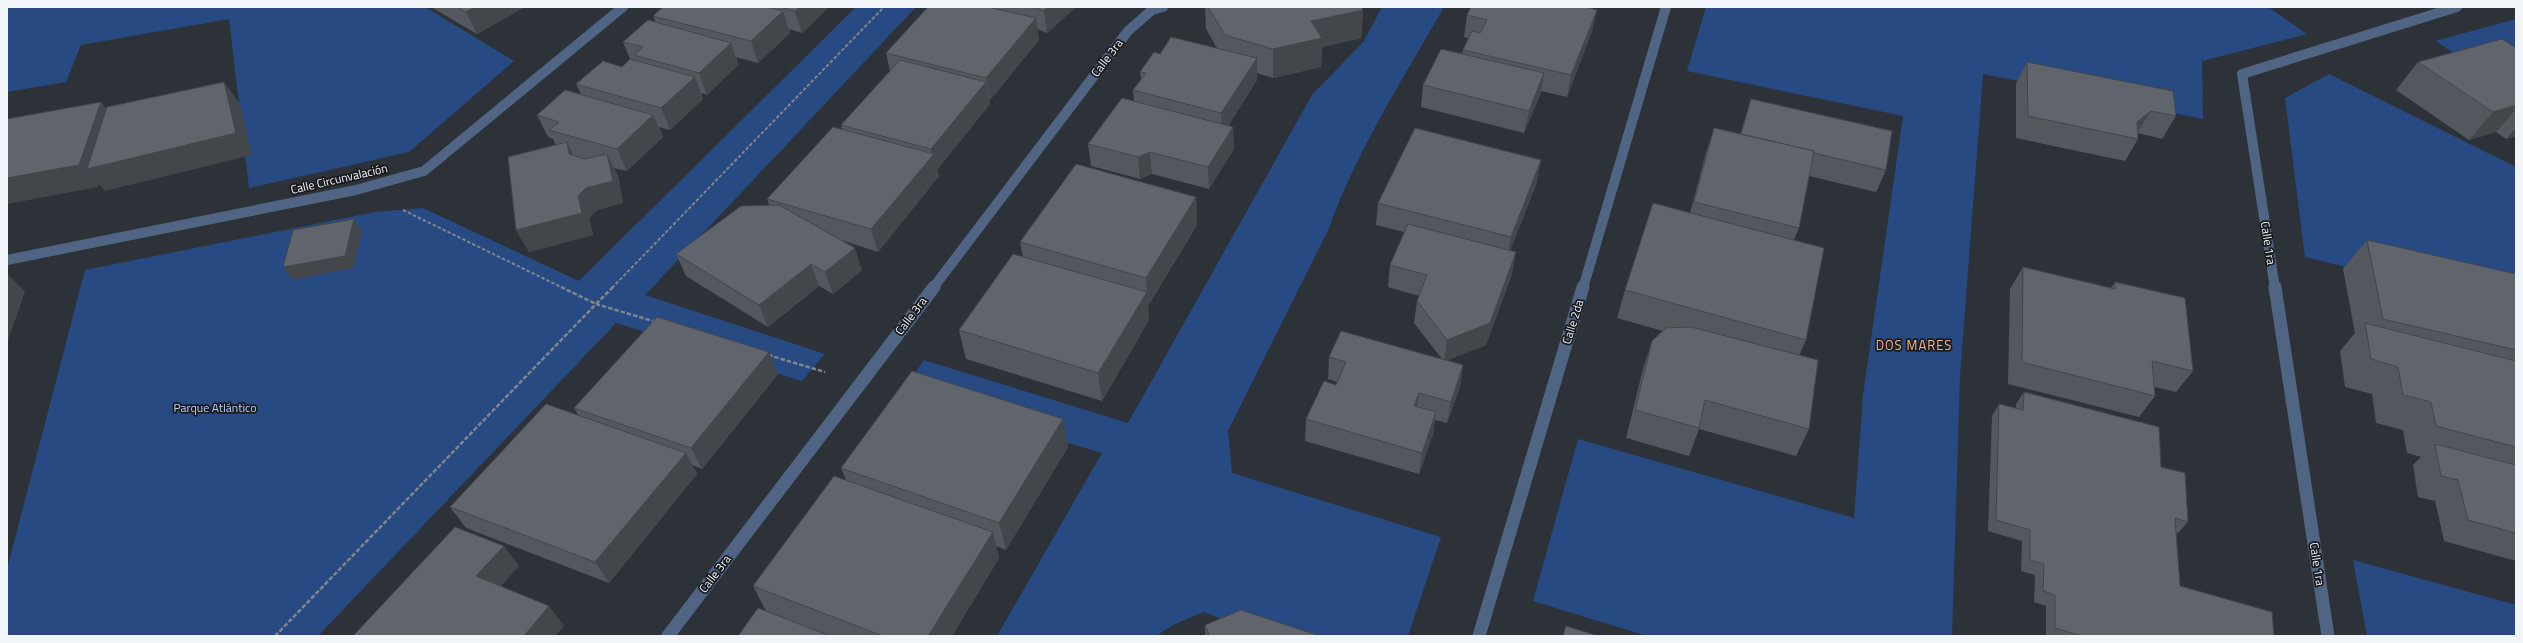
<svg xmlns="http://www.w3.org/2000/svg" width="2523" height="643" font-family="'Titillium Web',sans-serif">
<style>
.green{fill:#264a81}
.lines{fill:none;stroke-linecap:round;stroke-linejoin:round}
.path-far1{stroke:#82868c;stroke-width:2;stroke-dasharray:3.5 2;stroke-linecap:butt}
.path{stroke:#82868c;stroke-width:2.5;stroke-dasharray:4.5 2;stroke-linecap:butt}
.street-far1{stroke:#506584;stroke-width:10}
.street{stroke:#506584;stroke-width:13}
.wall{fill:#53575e}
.shaded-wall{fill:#43474c}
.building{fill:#60656d;stroke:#43474c}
.labels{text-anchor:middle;stroke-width:3.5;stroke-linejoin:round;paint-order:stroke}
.street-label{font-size:12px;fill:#f1f4f9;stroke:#181a1d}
.park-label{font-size:12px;fill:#bbd5fc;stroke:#181a1d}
.neighbourhood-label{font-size:13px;letter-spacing:1px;fill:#feb58e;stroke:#181a1d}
</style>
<rect width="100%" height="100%" fill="#2d3239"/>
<g class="green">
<path d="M 7,7 L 425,7 L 514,61 L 409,152 L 249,188 L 229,19 L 81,45 L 66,82 L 7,92 Z"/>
<path d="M 856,7 L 916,7 L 645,295 L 825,354 L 802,381 L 616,323 L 318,636 L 7,636 L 7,569 L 85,270 L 375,212 L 423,208 L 579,281 Z"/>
<path d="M 1382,7 L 1444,7 C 1403,79 1357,150 1329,228 L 1228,431 L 1232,473 L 1441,537 L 1408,636 L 1271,636 L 1203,612 L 1173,625 L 1156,636 L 997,636 L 1102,453 L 901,393 L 924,360 L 1128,423 L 1312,95 L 1364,41 Z"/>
<path d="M 1706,7 L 2268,7 L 2307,34 L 2202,61 L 2203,119 L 1983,74 L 1960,376 L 1952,636 L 1647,636 L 1533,601 L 1578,439 L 1854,518 L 1863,395 L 1903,116 L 1687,71 Z"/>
<path d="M 2516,19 L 2516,93 L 2435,41 Z"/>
<path d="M 2329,74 L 2516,167 L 2516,308 L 2305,257 L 2285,98 Z"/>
<path d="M 2353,560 L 2516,605 L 2516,636 L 2367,636 Z"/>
</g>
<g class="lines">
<g class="path-far1">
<path d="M 403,210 L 563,288"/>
<path d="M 612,288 L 884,7"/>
</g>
<g class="path">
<path d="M 561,287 L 596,304 L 613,287"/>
<path d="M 768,355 L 825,372"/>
<path d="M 275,636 L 596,304 L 656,322"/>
</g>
<g class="street-far1">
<path d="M 7,260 L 356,190 L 424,171 L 623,7"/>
<path d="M 933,288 L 1128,31 L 1152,10 L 1163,7"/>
<path d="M 1583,288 L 1666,7"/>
<path d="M 2275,288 L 2242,74 L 2457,7"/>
</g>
<g class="street">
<path d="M 2275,287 L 2328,636"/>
<path d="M 668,636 L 934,287"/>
<path d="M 1479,636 L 1583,287"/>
</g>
</g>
<g class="wall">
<path d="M 431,7 L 525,7 L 477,34 Z"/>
<path d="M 663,7 L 829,7 L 802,33 L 789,29 L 790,33 L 758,63 L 736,57 L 738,65 L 707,95 L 701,93 L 703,99 L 670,130 L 659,127 L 663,137 L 627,171 L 614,168 L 618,176 L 623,203 L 597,210 L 589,218 L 593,235 L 529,252 L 516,230 L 556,145 L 553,139 L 548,137 L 537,115 L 581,95 L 576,84 L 622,67 L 630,59 L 623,42 L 656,23 L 653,16 Z"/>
<path d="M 928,7 L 1076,7 L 1047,33 L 1037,29 L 1039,40 L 990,100 L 989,100 L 990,104 L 937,170 L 939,176 L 878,252 L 844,241 L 862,270 L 833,294 L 819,286 L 768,327 L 686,276 L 676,254 L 769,205 L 767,199 L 842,130 L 841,125 L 890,71 L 886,53 Z"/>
<path d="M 1205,7 L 1361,7 L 1363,10 L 1361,38 L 1322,47 L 1321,67 L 1273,78 L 1257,73 L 1257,80 L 1228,126 L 1233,127 L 1234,149 L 1209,189 L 1152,174 L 1140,179 L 1091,166 L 1088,144 L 1134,101 L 1133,90 L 1141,80 L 1140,72 L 1160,54 L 1217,48 L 1206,29 Z"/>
<path d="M 1471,7 L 1593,7 L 1592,9 L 1597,10 L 1592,31 L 1567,97 L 1541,91 L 1540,95 L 1524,133 L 1421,107 L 1423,85 L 1462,54 L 1463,50 L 1468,38 L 1464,37 L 1467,15 Z"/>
<path d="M 2516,48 L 2516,136 L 2506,139 L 2496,132 L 2469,140 L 2396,90 L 2418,62 Z"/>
<path d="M 2027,62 L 2176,116 L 2162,139 L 2138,133 L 2138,139 L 2125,161 L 2016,138 L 2016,84 Z"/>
<path d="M 1751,99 L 1886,170 L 1876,192 L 1809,176 L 1799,228 L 1794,240 L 1806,340 L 1799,356 L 1809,429 L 1796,456 L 1699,429 L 1689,456 L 1626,438 L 1643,369 L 1652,341 L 1663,331 L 1617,318 L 1625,290 L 1690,213 L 1705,156 L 1714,128 L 1740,134 Z"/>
<path d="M 1537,182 L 1510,251 L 1512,274 L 1486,345 L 1446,360 L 1463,365 L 1460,387 L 1447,423 L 1435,420 L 1433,434 L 1419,474 L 1305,441 L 1306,419 L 1336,385 L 1337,382 L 1328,379 L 1329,357 L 1442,359 L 1414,323 L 1417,301 L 1419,296 L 1388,287 L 1390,265 L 1404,232 L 1376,225 L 1378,203 Z"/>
<path d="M 1196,197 L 1197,225 L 1148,306 L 1149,320 L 1102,401 L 966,359 L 959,330 L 1023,257 L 1020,242 Z"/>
<path d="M 2367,240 L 2516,274 L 2516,561 L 2444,541 L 2435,501 L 2418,497 L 2413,465 L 2421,457 L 2407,453 L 2403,430 L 2376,423 L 2372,394 L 2345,387 L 2340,351 L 2355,333 L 2343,269 Z"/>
<path d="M 2023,267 L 2111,288 L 2115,282 L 2193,371 L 2176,392 L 2155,387 L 2155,396 L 2139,417 L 2008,384 L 2010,289 Z"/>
<path d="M 769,352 L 778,374 L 702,469 L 692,465 L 697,474 L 609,583 L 466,528 L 450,507 L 579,416 L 574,408 Z"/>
<path d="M 2024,392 L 2161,467 L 2188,522 L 2178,533 L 2176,533 L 2180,586 L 2274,636 L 2046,636 L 2046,606 L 2034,602 L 2035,575 L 2021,571 L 2022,541 L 1988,531 L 1992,416 L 1999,404 L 2016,409 L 2016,404 Z"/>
<path d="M 1063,419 L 1068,447 L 1006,550 L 996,546 L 999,558 L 952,636 L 738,636 L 766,611 L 753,586 L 846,480 L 841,468 Z"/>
<path d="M 1205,625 L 1320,636 L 1205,636 Z"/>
</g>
<g class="shaded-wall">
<path d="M 475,7 L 525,7 L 477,34 L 466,12 Z"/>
<path d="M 800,7 L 829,7 L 802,33 L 795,11 Z"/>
<path d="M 1048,7 L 1076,7 L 1047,33 L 1044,11 Z"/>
<path d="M 1363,10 L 1361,38 L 1322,47 L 1321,67 L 1273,78 L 1273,49 L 1311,21 Z"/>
<path d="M 1597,10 L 1592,31 L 1567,97 L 1571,75 Z"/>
<path d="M 783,11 L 790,33 L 758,63 L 751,41 Z"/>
<path d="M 1036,18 L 1039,40 L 990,100 L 986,78 Z"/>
<path d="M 731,43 L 738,65 L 707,95 L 699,73 Z"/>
<path d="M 1257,58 L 1257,80 L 1222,135 L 1221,113 Z"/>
<path d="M 1544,73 L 1540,95 L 1524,133 L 1529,111 Z"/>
<path d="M 695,77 L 703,99 L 670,130 L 661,108 Z"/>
<path d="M 224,82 L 240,104 L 252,155 L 105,191 L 99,184 L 98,187 L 7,204 L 7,178 L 101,102 L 118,124 Z"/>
<path d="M 986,82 L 990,104 L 937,170 L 939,176 L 878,252 L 871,229 L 932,156 L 931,149 Z"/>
<path d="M 2516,105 L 2516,109 L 2496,132 L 2469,140 L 2493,112 Z"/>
<path d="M 2151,111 L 2137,133 L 2137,122 Z"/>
<path d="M 653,115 L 663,137 L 627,171 L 617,149 Z"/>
<path d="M 1233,127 L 1234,149 L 1209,189 L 1208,167 Z"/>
<path d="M 2516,128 L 2516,136 L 2506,139 Z"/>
<path d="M 567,142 L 578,164 L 569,154 Z"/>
<path d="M 1150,152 L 1152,174 L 1140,179 L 1138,157 Z"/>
<path d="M 607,154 L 618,176 L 623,203 L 597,210 L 589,218 L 593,235 L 529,252 L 516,230 L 578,196 Z"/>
<path d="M 1541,160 L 1537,182 L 1507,259 L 1511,237 Z"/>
<path d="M 1196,197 L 1197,225 L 1148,306 L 1146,278 Z"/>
<path d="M 354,219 L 362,232 L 353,268 L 292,280 L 283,267 Z"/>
<path d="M 855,248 L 862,270 L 833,294 L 825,272 Z"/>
<path d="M 1516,252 L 1512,274 L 1486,345 L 1444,362 L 1447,340 Z"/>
<path d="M 811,264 L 819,286 L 768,327 L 759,305 Z"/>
<path d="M 7,273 L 25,292 L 8,340 L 7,340 Z"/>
<path d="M 1147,292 L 1149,320 L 1102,401 L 1098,373 Z"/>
<path d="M 769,352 L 778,374 L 702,469 L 691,448 Z"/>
<path d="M 1463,365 L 1460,387 L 1447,423 L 1451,402 Z"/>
<path d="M 1419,393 L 1416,415 L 1414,406 Z"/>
<path d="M 1436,412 L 1433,434 L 1419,474 L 1422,453 Z"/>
<path d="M 1063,419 L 1068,447 L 1006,550 L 999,523 Z"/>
<path d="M 686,453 L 697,474 L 609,583 L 595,562 Z"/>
<path d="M 993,532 L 999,558 L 952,636 L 928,636 Z"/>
<path d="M 504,546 L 519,566 L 492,596 L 476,576 Z"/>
<path d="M 549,606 L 564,626 L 555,636 L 524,636 Z"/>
</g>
<g class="building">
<path d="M 457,7 L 475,7 L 466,12 Z"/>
<path d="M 663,7 L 766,7 L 783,11 L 751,41 L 653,16 Z"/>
<path d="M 780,7 L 800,7 L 795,11 Z"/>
<path d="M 928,7 L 988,7 L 1036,18 L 986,78 L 886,53 Z"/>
<path d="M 1033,7 L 1048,7 L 1044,11 Z"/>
<path d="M 1208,7 L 1361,7 L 1363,10 L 1311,21 L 1322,38 L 1273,49 L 1225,35 Z"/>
<path d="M 1471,7 L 1585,7 L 1597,10 L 1571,75 L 1463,50 L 1472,31 L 1480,33 L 1487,20 L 1467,15 Z"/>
<path d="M 648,20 L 731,43 L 699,73 L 634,55 L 643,47 L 623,42 Z"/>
<path d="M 1171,37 L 1257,58 L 1221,113 L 1133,90 L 1146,73 L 1140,72 L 1154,52 L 1160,54 Z"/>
<path d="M 2502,39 L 2516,48 L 2516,105 L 2493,112 L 2418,62 Z"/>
<path d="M 1441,49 L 1544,73 L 1529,111 L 1423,85 Z"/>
<path d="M 630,59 L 695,77 L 661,108 L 576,84 L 603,61 L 622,67 Z"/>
<path d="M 900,60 L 986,82 L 931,149 L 841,125 Z"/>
<path d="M 2027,62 L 2173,91 L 2176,116 L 2151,111 L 2137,122 L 2138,139 L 2028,116 Z"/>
<path d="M 224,82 L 236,133 L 87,169 L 107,107 Z"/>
<path d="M 565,90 L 653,115 L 617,149 L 549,130 L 559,122 L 537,115 Z"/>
<path d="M 1122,98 L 1233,127 L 1208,167 L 1150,152 L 1138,157 L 1088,144 Z"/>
<path d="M 1751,99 L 1892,131 L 1886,170 L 1814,153 L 1814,151 L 1741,134 Z"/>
<path d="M 101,102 L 79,165 L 7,178 L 7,119 Z"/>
<path d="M 833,127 L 934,154 L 871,229 L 767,199 Z"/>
<path d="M 1415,128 L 1541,160 L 1511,237 L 1378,203 Z"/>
<path d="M 1714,128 L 1814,151 L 1799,228 L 1694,202 Z"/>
<path d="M 567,142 L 569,154 L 584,159 L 607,154 L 613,181 L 586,188 L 578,196 L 582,213 L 516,230 L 508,157 Z"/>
<path d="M 1076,164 L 1196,197 L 1146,278 L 1020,242 Z"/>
<path d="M 1653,203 L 1824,248 L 1806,340 L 1625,290 Z"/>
<path d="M 779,205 L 855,248 L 825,272 L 811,264 L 759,305 L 676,254 L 741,206 Z"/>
<path d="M 354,219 L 345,256 L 283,267 L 293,230 Z"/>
<path d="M 1408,224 L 1516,252 L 1490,323 L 1447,340 L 1417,301 L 1427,275 L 1390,265 Z"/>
<path d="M 2367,240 L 2516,274 L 2516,350 L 2383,319 Z"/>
<path d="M 1013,254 L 1147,292 L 1098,373 L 959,330 Z"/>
<path d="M 2023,267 L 2115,289 L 2115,282 L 2185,298 L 2193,371 L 2152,361 L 2155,396 L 2022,362 Z"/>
<path d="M 657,317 L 769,352 L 691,448 L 574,408 Z"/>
<path d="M 2365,323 L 2516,361 L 2516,447 L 2436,426 L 2431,402 L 2403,395 L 2398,367 L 2371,359 Z"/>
<path d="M 1691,327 L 1818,360 L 1809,429 L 1705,400 L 1699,428 L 1635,410 L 1652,341 L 1666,328 Z"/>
<path d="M 1341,331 L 1463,365 L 1451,402 L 1419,393 L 1414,406 L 1436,412 L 1422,453 L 1306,419 L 1324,381 L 1336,385 L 1346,362 L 1329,357 Z"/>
<path d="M 912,371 L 1063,419 L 999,523 L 841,468 Z"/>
<path d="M 2024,392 L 2159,427 L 2161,467 L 2185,473 L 2188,522 L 2175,518 L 2180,586 L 2272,612 L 2274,636 L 2082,636 L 2055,628 L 2055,595 L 2043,591 L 2044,564 L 2030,560 L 2030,530 L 1996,520 L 1999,404 L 2023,410 Z"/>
<path d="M 546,404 L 686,453 L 595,562 L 450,507 Z"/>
<path d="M 2435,444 L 2516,465 L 2516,533 L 2468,520 L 2458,480 L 2441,476 Z"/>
<path d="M 834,476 L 993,532 L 928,636 L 883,636 L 753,586 Z"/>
<path d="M 455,527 L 504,546 L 476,576 L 549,606 L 524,636 L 353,636 Z"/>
<path d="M 758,608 L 830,636 L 738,636 Z"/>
<path d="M 1241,610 L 1320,636 L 1210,636 L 1205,625 Z"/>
<path d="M 1566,626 L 1598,636 L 1563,636 Z"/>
</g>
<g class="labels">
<g class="street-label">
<text transform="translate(1107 58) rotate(-53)" y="4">Calle 3ra</text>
<text transform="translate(339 179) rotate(-13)" y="4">Calle Circunvalación</text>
<text transform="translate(2268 243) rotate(81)" y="4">Calle 1ra</text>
<text transform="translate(911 316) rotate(-53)" y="4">Calle 3ra</text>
<text transform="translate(1573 322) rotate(-73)" y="4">Calle 2da</text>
<text transform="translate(2317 564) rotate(81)" y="4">Calle 1ra</text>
<text transform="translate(715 574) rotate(-53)" y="4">Calle 3ra</text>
</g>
<g class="park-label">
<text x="215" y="412">Parque Atlántico</text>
</g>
<g class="neighbourhood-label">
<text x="1914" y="350">DOS MARES</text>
</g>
</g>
<rect width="2523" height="643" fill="none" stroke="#f1f4f9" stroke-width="16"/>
</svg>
